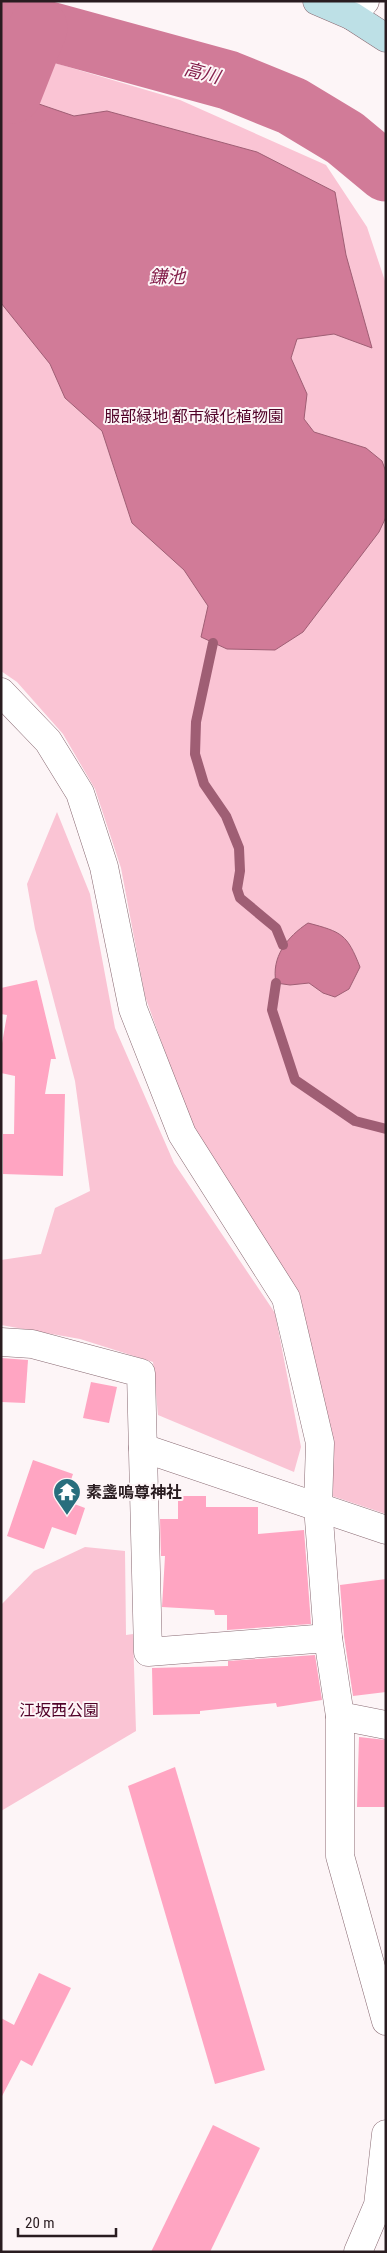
<svg xmlns="http://www.w3.org/2000/svg" width="387" height="2253" font-family="'Roboto Condensed','Noto Sans JP',sans-serif">
<style>
.green{fill:#fac4d4}
.water{fill:#d17b98;stroke:#9f5e74}
.lines{fill:none;stroke-linecap:round;stroke-linejoin:round}
.stream{stroke:#9f5e74;stroke-width:10}
.river{stroke:#d17b98;stroke-width:59}
.building{fill:#ffa5c2}
.minor-casing{stroke:#896a73;stroke-width:29}
.secondary-casing{stroke:#896a73;stroke-width:29}
.minor{stroke:#fff;stroke-width:28}
.secondary{stroke:#bde0e6;stroke-width:28}
.labels{text-anchor:middle;stroke-width:4;stroke-linejoin:round;paint-order:stroke}
.park-label{font-size:16px;fill:#510228;stroke:#fdf5f7}
.poi-label{font-size:16px;font-weight:bold;fill:#291c20;stroke:#fdf5f7;text-anchor:start}
.water-label{font-size:18px;font-style:italic;fill:#85204c;stroke:#fdf5f7}
</style>
<rect width="100%" height="100%" fill="#fdf5f7"/>
<g class="green">
<path d="M 1,47 L 180,100 L 326,165 L 367,227 L 386,284 L 386,1514 L 332,1496 L 332,1436 L 300,1298 L 195,1136 L 145,996 L 121,868 L 95,789 L 63,734 L 17,682 L 1,671 Z"/>
<path d="M 57,812 L 90,894 L 115,1028 L 174,1163 L 275,1313 L 301,1447 L 294,1472 L 158,1415 L 153,1362 L 80,1339 L 1,1325 L 1,1260 L 41,1254 L 55,1208 L 90,1191 L 75,1081 L 35,929 L 27,884 Z"/>
<path d="M 85,1547 L 125,1551 L 126,1635 L 133,1634 L 136,1731 L 1,1811 L 1,1605 L 34,1571 Z"/>
</g>
<g class="water">
<path d="M 1,91 L 74,116 L 107,111 L 257,152 L 335,192 L 346,255 L 372,348 L 334,334 L 297,339 L 291,358 L 307,394 L 304,419 L 314,432 L 366,448 L 382,461 L 386,472 L 386,517 L 379,532 L 303,632 L 275,650 L 227,649 L 201,637 L 208,606 L 184,570 L 132,523 L 102,431 L 65,398 L 50,364 L 1,303 Z"/>
<path d="M 308,923 C 342,932 347,934 360,967 L 349,989 L 335,997 L 323,993 L 309,983 L 290,985 L 276,983 C 271,957 287,937 308,923 Z"/>
</g>
<g class="lines">
<g class="stream">
<path d="M 213,643 L 196,722 L 195,754 L 204,784 L 226,816 L 239,848 L 240,871 L 237,889 L 240,898 L 276,928 L 283,945"/>
<path d="M 276,983 L 272,1010 L 295,1080 L 355,1121 L 386,1129"/>
</g>
<g class="river">
<path d="M 1,11 L 38,28 L 228,80 L 292,106 L 345,138 L 386,172"/>
<path d="M 12,94 L 38,28"/>
</g>
</g>
<g class="building">
<path d="M 37,980 L 56,1059 L 51,1059 L 45,1094 L 65,1094 L 63,1176 L 3,1174 L 3,1134 L 14,1134 L 15,1076 L 1,1073 L 1,1049 L 7,1015 L 1,1014 L 1,988 Z"/>
<path d="M 1,1358 L 28,1360 L 25,1403 L 1,1402 Z"/>
<path d="M 91,1382 L 117,1387 L 109,1423 L 83,1418 Z"/>
<path d="M 33,1460 L 73,1474 L 64,1500 L 85,1508 L 76,1535 L 52,1527 L 44,1549 L 7,1536 Z"/>
<path d="M 178,1496 L 206,1496 L 206,1507 L 258,1507 L 258,1534 L 304,1530 L 311,1624 L 227,1630 L 227,1615 L 215,1615 L 214,1610 L 162,1607 L 165,1556 L 161,1556 L 160,1519 L 178,1519 Z"/>
<path d="M 386,1579 L 386,1692 L 353,1696 L 344,1636 L 340,1585 Z"/>
<path d="M 315,1655 L 322,1700 L 277,1707 L 276,1703 L 200,1711 L 200,1714 L 153,1715 L 152,1668 L 228,1666 L 228,1661 Z"/>
<path d="M 359,1737 L 386,1740 L 386,1807 L 357,1807 Z"/>
<path d="M 175,1767 L 265,2070 L 215,2084 L 128,1786 Z"/>
<path d="M 39,1973 L 71,1988 L 32,2066 L 21,2060 L 1,2098 L 1,2018 L 14,2025 Z"/>
<path d="M 213,2125 L 260,2148 L 210,2252 L 151,2252 Z"/>
</g>
<g class="lines">
<defs>
<g id="minor">
<path d="M 352,16 L 365,1"/>
<path d="M 1,692 L 48,741 L 80,793 L 104,867 L 133,1009 L 182,1134 L 286,1298 L 320,1443 L 318,1506 L 328,1638 L 340,1716 L 386,1725"/>
<path d="M 1,1342 L 32,1344 L 141,1373 L 148,1652 L 328,1638"/>
<path d="M 143,1448 L 386,1530"/>
<path d="M 340,1716 L 340,1856 L 386,2021"/>
<path d="M 358,2252 L 378,2205 L 386,2134"/>
</g>
<path id="secondary" d="M 317,1 L 352,16 L 386,38"/>
</defs>
<use href="#minor" class="minor-casing"/>
<use href="#secondary" class="secondary-casing"/>
<use href="#minor" class="minor"/>
<use href="#secondary" class="secondary"/>
</g>
<defs>
<symbol id="temple-pin" viewBox="-11 -11 22 30"><path d="M0 17L-7.5 6A9.5 9.5 0 1 1 7.5 6Z" fill="#286e7d" stroke="#fdf5f7"/><path d="M0-6L5-2H3V0L6.5 2.5H4V6H1.5V3h-3V6H-4V2.5H-6.5L-3 0V-2H-5Z" fill="#fff"/></symbol>
</defs>
<g fill-rule="evenodd">
<use href="#temple-pin" x="51" y="1476" width="32" height="43"/>
</g>
<g class="labels">
<g class="park-label">
<text x="194" y="422">服部緑地 都市緑化植物園</text>
<text x="59" y="1716">江坂西公園</text>
</g>
<g class="poi-label">
<text x="86" y="1498">素盞嗚尊神社</text>
</g>
<g class="water-label">
<text transform="translate(202 73) rotate(15)" y="6">高川</text>
<text x="167" y="283">鎌池</text>
</g>
</g>
<rect width="387" height="2253" fill="none" stroke="#291c20" stroke-width="5"/>
<path d="M18 2228v8h98v-8" fill="none" stroke="#291c20" stroke-width="2.5"/>
<text x="25" y="2228" font-size="15" fill="#291c20" stroke="#fdf5f7" stroke-width="4" paint-order="stroke">20 m</text>
</svg>
